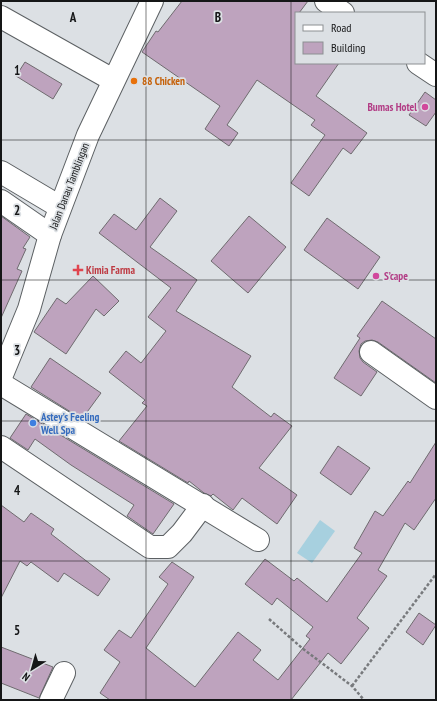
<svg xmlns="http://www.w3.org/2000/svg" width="437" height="701" font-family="'PT Sans Narrow',sans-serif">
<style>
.water{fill:#a7d0df}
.building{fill:#bea3be;stroke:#6f6b6f}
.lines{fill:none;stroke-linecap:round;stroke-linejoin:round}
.minor-casing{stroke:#5c6063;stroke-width:24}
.path{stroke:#77797c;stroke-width:2.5;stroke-dasharray:3 2;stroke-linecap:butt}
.minor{stroke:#fff;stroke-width:22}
.grid{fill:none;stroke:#151617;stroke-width:1;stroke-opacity:0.55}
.food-dot{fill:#e8710a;stroke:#dce0e4;stroke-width:1.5}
.hotel-dot{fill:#d1479c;stroke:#dce0e4;stroke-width:1.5}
.health-dot{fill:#e0444e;stroke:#dce0e4;stroke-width:1.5}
.shop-dot{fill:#3f7fe0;stroke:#dce0e4;stroke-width:1.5}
.labels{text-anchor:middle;stroke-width:3.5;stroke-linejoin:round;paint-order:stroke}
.food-label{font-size:11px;font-weight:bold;fill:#c56008;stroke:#dce0e4;text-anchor:start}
.hotel-label{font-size:11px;font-weight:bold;fill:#b23c85;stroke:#dce0e4;text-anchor:end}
.street-label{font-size:11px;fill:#151617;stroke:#dce0e4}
.health-label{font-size:11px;font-weight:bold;fill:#be3a42;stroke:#dce0e4;text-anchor:start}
.shop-label{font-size:11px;font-weight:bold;fill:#366cbe;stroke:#dce0e4;text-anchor:start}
.grid-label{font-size:13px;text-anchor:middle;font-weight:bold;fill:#151617;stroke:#dce0e4;stroke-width:3.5;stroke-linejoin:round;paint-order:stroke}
</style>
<rect width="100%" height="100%" fill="#dce0e4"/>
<path class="water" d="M 320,520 L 335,531 L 312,563 L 297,553 Z"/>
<g class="building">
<path d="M 182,1 L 308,1 L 299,13 L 296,13 L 296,63 L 339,63 L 316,96 L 367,133 L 351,154 L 343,148 L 309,196 L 291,183 L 325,135 L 311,125 L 315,120 L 257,80 L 227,125 L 238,133 L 229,146 L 205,129 L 220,106 L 142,52 L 156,31 L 158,32 Z"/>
<path d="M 25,62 L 62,84 L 53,99 L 16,76 Z"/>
<path d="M 425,92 L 436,100 L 436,112 L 426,126 L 409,115 Z"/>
<path d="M 160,198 L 177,211 L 150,247 L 197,280 L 176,311 L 251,356 L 232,387 L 271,417 L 274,413 L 292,426 L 259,468 L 297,495 L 277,524 L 242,498 L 233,510 L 213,494 L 211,496 L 204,493 L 189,481 L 188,483 L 119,441 L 147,406 L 142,403 L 145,400 L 109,372 L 126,351 L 141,363 L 166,331 L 148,317 L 171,288 L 99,233 L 114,214 L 136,230 Z"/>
<path d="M 1,216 L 30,237 L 23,248 L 26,249 L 17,269 L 22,271 L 1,318 Z"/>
<path d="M 249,216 L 286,247 L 248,293 L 211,261 Z"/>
<path d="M 327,218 L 380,257 L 358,289 L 304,250 Z"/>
<path d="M 93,276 L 119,301 L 104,316 L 96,309 L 66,354 L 34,332 L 57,298 L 66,304 Z"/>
<path d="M 382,301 L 436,339 L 436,383 L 378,342 L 372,340 L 365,341 L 361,344 L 359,351 L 360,358 L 363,362 L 377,372 L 361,396 L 334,378 L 360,338 L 357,336 Z"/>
<path d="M 50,358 L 101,393 L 82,419 L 31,387 Z"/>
<path d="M 26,414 L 174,504 L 153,534 L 127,516 L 134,505 L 71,465 L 35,439 L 28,450 L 10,438 Z"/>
<path d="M 436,442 L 436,498 L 414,530 L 405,523 L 378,570 L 387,576 L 357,618 L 369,628 L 341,664 L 328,653 L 291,700 L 110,700 L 100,693 L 120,662 L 104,650 L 119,630 L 131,638 L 168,584 L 159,577 L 172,562 L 194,577 L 146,648 L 195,687 L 238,632 L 261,650 L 253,660 L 278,680 L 310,639 L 306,636 L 313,627 L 277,598 L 272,605 L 245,584 L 265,559 L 294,581 L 297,578 L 327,602 L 362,553 L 354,548 L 375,511 L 383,516 L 408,481 L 410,483 Z"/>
<path d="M 338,446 L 370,468 L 351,495 L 320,473 Z"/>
<path d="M 1,505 L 24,522 L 31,513 L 54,529 L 51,534 L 110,579 L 98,596 L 64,573 L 58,582 L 31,562 L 27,566 L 20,561 L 1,598 Z"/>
<path d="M 419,613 L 436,625 L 423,645 L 406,632 Z"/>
<path d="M 1,647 L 53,667 L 39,698 L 1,683 Z"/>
</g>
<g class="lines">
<defs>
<g id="minor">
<path d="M 326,1 L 343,13"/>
<path d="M 1,17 L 113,80"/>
<path d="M 418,63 L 436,75"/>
<path d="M 1,172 L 60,207"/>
<path d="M 1,201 L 50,235"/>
<path d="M 371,352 L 436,398"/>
<path d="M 1,377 L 29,309 L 50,235 L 88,135 L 152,1"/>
<path d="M 1,384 L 258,540"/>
<path d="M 1,447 L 150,547 L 168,547 L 182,533 L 203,505"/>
<path d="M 51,700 L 64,673"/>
</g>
</defs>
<use href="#minor" class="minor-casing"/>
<g class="path">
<path d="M 269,619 L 302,648 L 352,686 L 364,700"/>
<path d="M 352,686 L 436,574"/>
</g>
<use href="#minor" class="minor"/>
</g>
<path class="grid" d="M 146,1 L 146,700M 291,1 L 291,700M 1,140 L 436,140M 1,280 L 436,280M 1,421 L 436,421M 1,561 L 436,561"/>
<circle class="food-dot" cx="134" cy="81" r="4"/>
<g class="hotel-dot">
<circle cx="425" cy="107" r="4"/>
<circle cx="376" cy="276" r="4"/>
</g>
<path class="health-dot" d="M76 264h4v4h4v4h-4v4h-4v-4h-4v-4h4z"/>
<circle class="shop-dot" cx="33" cy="423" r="4"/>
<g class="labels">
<g class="food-label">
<text x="142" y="85">88 Chicken</text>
</g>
<g class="hotel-label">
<text x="417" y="111">Bumas Hotel</text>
<text x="384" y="280" text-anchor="start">S’cape</text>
</g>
<g class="street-label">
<text transform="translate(69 186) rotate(-69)" y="4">Jalan Danau Tamblingan</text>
</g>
<g class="health-label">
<text x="86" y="274">Kimia Farma</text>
</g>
<g class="shop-label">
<text x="41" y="421">Astey's Feeling<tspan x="41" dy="13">Well Spa</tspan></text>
</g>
</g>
<g class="grid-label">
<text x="73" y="22">A</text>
<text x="218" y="22">B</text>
<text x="17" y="75">1</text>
<text x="17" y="215">2</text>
<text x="17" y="355">3</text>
<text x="17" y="495">4</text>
<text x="17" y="635">5</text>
</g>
<rect width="437" height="701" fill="none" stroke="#151617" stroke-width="4"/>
<rect x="295" y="12" width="130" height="52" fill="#dce0e4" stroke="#8c8f92"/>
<rect x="303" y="25" width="20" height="6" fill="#ffffff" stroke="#8c8f92"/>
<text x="331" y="32" font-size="12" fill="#151617">Road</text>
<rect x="303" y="42" width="20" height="12" fill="#bea3be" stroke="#8c8f92"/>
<text x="331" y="52" font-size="12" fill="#151617">Building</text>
<g transform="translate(32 669) rotate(217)" stroke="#dce0e4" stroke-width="3" paint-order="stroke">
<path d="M0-3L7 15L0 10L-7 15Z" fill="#151617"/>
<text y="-6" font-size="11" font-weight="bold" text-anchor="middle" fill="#151617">N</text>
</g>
</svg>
